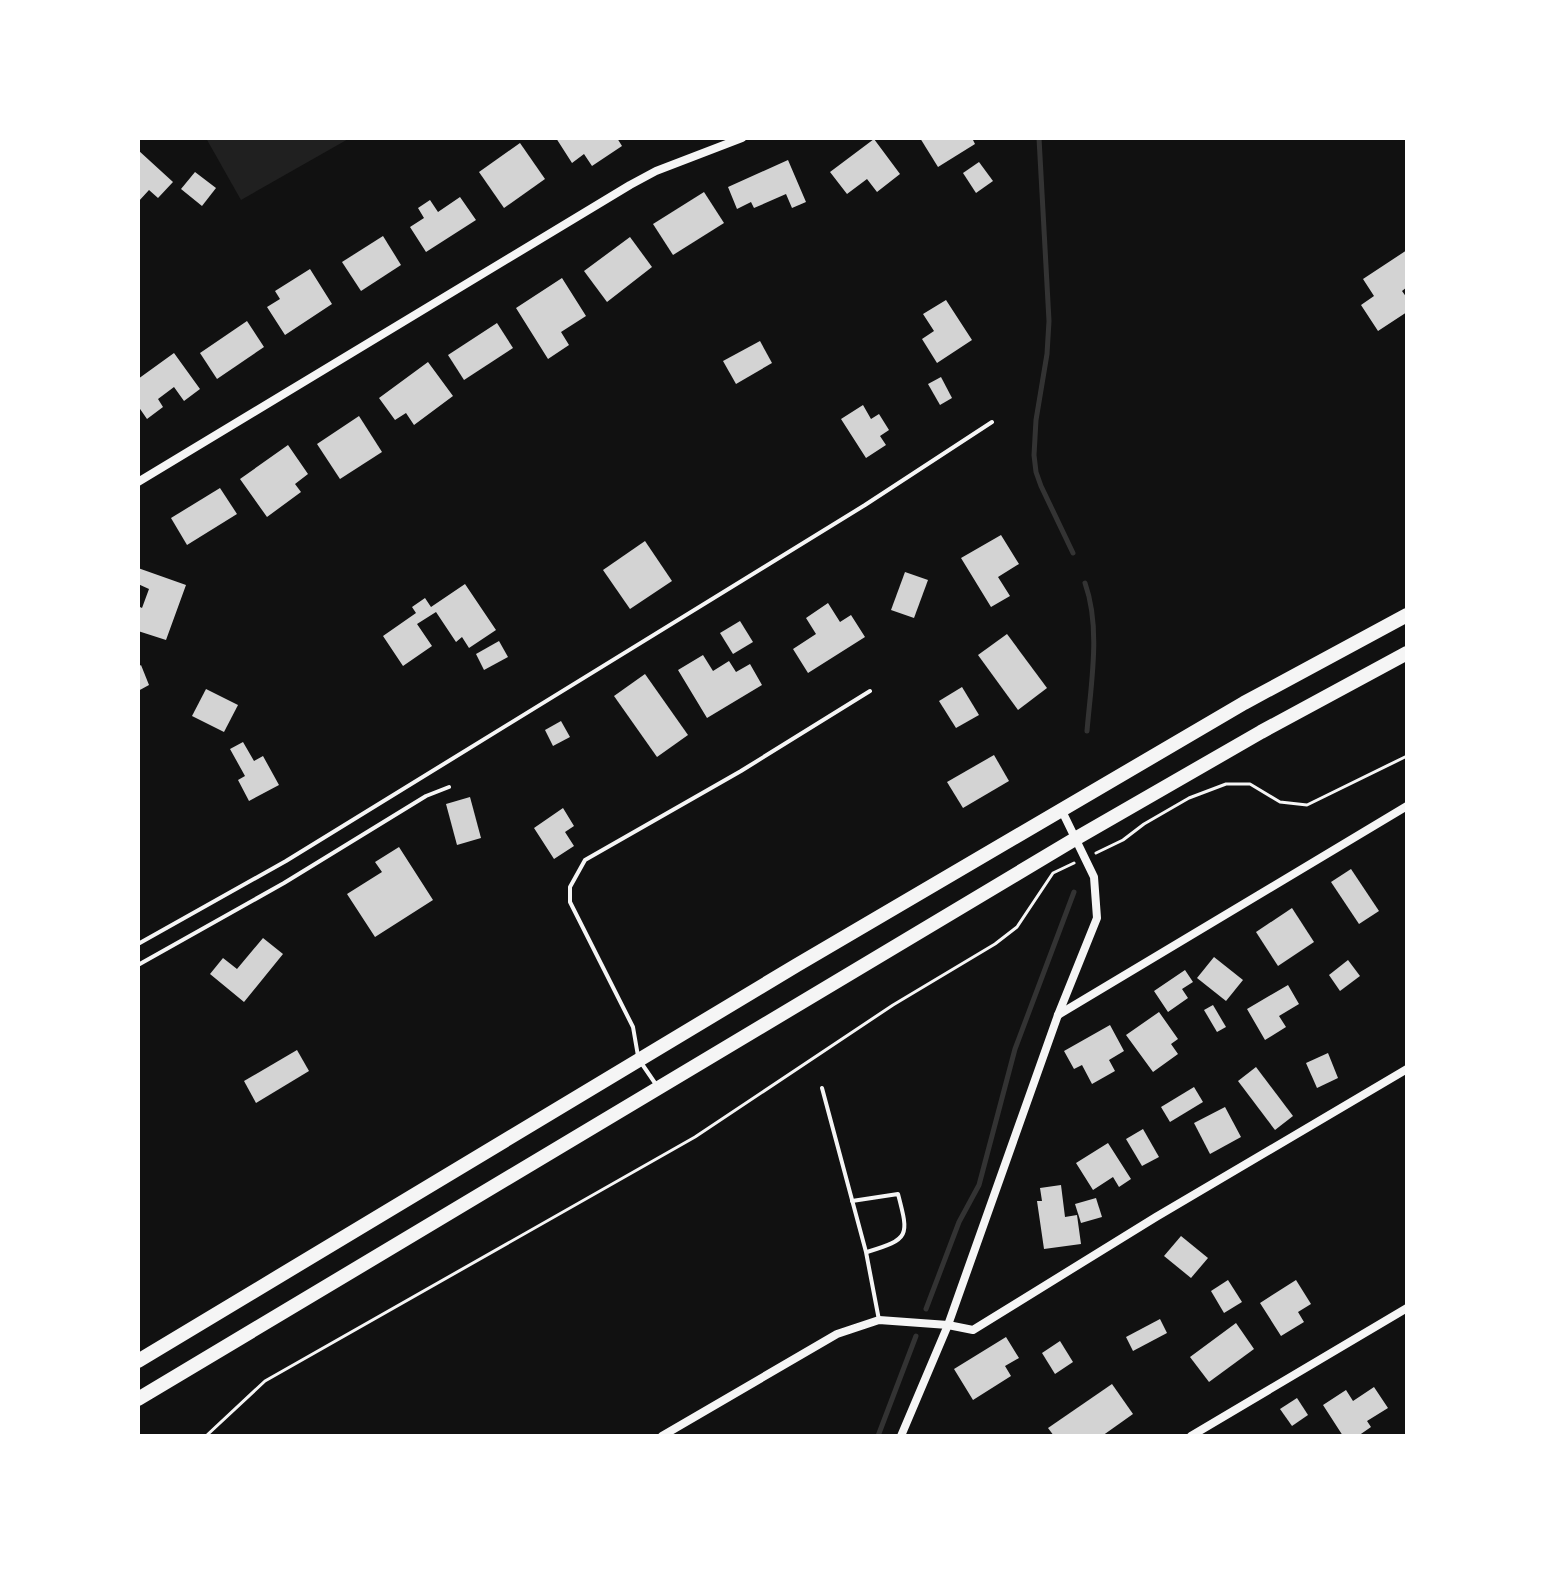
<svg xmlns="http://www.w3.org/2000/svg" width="1545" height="1574" font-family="Karla,sans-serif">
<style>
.green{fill:#202020}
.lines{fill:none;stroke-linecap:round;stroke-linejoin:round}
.stream{stroke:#333;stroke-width:5}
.building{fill:#d3d3d3}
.path{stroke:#f5f5f5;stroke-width:3}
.service{stroke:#f5f5f5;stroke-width:4}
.minor{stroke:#f5f5f5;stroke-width:8}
.primary{stroke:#f5f5f5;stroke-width:14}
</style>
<rect width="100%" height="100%" fill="#111"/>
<path class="green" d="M 206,138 L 350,138 L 241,200 Z"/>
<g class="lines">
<g class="stream">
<path d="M 1039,138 L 1049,321 L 1047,354 L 1036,420 L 1034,455 L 1036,472 L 1041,486 L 1073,553"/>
<path d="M 1085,583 C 1101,628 1091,683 1087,731"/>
<path d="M 926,1309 L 959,1222 L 979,1185 L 1015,1049 L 1074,892"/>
<path d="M 878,1436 L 916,1336"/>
</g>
</g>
<g class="building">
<path d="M 556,138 L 617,138 L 622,146 L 592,166 L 584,154 L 572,163 Z"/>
<path d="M 920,138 L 972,138 L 975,144 L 938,167 Z"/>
<path d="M 874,139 L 900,174 L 877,192 L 867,179 L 847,194 L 830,172 Z"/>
<path d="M 520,143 L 545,179 L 504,208 L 479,172 Z"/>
<path d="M 138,150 L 173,182 L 158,198 L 149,190 L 138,202 Z"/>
<path d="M 788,160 L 806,202 L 792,208 L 786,194 L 754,208 L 751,202 L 737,209 L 728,187 Z"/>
<path d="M 979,162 L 993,181 L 976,193 L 963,173 Z"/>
<path d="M 195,172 L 216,188 L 202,206 L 181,189 Z"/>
<path d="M 704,192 L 724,223 L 673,255 L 653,224 Z"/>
<path d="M 460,197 L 476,220 L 426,252 L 410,227 L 424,218 L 418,208 L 430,200 L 438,212 Z"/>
<path d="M 383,236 L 401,265 L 361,291 L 342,262 Z"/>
<path d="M 630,237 L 652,267 L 607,302 L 584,271 Z"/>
<path d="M 1407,250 L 1407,287 L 1402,291 L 1407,298 L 1407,312 L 1378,331 L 1361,305 L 1374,296 L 1363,279 Z"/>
<path d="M 310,269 L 332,304 L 285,335 L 267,307 L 280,299 L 275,291 Z"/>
<path d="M 562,278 L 586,316 L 561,332 L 569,345 L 548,359 L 516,308 Z"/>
<path d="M 946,300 L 972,340 L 937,363 L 922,339 L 934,331 L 923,314 Z"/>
<path d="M 247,321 L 264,347 L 217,379 L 200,353 Z"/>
<path d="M 497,323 L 513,348 L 464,380 L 448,355 Z"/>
<path d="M 760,341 L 772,363 L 736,384 L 723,361 Z"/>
<path d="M 174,353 L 200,389 L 184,401 L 174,387 L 158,399 L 163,407 L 147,419 L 138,406 L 138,379 Z"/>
<path d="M 428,362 L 453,396 L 414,425 L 406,413 L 395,420 L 379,398 Z"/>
<path d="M 941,377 L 952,398 L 940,405 L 928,384 Z"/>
<path d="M 863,405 L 871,419 L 879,414 L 889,430 L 880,436 L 886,445 L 866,458 L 841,419 Z"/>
<path d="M 359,416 L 382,452 L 340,479 L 317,444 Z"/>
<path d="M 288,445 L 308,474 L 295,484 L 301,492 L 267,517 L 240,479 Z"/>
<path d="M 220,488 L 237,514 L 187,545 L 171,518 Z"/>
<path d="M 1001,535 L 1019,564 L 998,577 L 1010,596 L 991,607 L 961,558 Z"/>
<path d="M 645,541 L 672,581 L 630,609 L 603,570 Z"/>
<path d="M 138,568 L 186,585 L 166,640 L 138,631 L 138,606 L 142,608 L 149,589 L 138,584 Z"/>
<path d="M 905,572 L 928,580 L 914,618 L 891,610 Z"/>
<path d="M 465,584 L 496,630 L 469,648 L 462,637 L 456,642 L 436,612 L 417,624 L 432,646 L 403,666 L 383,636 L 416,613 L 412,607 L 425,598 L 431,607 Z"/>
<path d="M 828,603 L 840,622 L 851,615 L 865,637 L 808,673 L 793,649 L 816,634 L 806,618 Z"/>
<path d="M 740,621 L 753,642 L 733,654 L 720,633 Z"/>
<path d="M 1007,634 L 1047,688 L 1018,710 L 978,655 Z"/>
<path d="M 499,641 L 508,657 L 484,670 L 476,654 Z"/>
<path d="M 703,655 L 713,671 L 729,661 L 736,672 L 750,664 L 762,685 L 707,718 L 678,670 Z"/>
<path d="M 141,665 L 149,685 L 138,691 L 138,667 Z"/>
<path d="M 645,674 L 688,735 L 657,757 L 614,696 Z"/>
<path d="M 962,687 L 979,715 L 956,728 L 939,701 Z"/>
<path d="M 206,689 L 238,705 L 224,732 L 192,716 Z"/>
<path d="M 561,721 L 570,737 L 553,746 L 545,730 Z"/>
<path d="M 243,742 L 254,761 L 263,756 L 279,785 L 249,801 L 238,780 L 245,776 L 230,749 Z"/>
<path d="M 994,755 L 1009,781 L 963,808 L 947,782 Z"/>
<path d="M 470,797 L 481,838 L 457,845 L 446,804 Z"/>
<path d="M 563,808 L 574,826 L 565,832 L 574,846 L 554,859 L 534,828 Z"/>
<path d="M 399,847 L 433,900 L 375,937 L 347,894 L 382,872 L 375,862 Z"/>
<path d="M 1351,869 L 1379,911 L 1359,924 L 1331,882 Z"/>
<path d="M 1292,908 L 1314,942 L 1278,966 L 1256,932 Z"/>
<path d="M 263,938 L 283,954 L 244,1002 L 210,974 L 223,958 L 237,969 Z"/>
<path d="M 1214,957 L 1243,980 L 1226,1001 L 1197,978 Z"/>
<path d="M 1348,960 L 1360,976 L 1340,991 L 1329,975 Z"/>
<path d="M 1185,970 L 1193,982 L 1182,989 L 1188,998 L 1168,1012 L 1154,991 Z"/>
<path d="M 1288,985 L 1299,1004 L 1279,1016 L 1286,1027 L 1265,1040 L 1247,1009 Z"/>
<path d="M 1213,1005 L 1226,1027 L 1217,1032 L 1204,1010 Z"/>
<path d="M 1159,1012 L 1178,1039 L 1171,1044 L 1178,1054 L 1153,1072 L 1126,1035 Z"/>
<path d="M 1110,1025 L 1124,1051 L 1109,1060 L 1115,1071 L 1092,1084 L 1082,1065 L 1074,1069 L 1064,1051 Z"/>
<path d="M 297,1050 L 309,1071 L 256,1103 L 244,1081 Z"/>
<path d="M 1328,1053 L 1338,1078 L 1317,1088 L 1306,1063 Z"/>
<path d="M 1256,1067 L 1293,1116 L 1275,1130 L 1238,1081 Z"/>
<path d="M 1194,1087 L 1203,1102 L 1170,1122 L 1161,1107 Z"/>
<path d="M 1225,1107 L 1241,1137 L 1210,1154 L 1194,1123 Z"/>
<path d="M 1143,1129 L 1159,1157 L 1142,1166 L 1126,1139 Z"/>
<path d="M 1108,1143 L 1131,1179 L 1119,1187 L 1113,1177 L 1093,1190 L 1076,1163 Z"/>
<path d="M 1061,1185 L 1065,1217 L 1077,1215 L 1081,1244 L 1044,1249 L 1037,1201 L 1042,1201 L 1040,1188 Z"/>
<path d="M 1096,1198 L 1102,1217 L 1081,1223 L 1075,1204 Z"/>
<path d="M 1181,1236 L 1208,1258 L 1191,1278 L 1164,1256 Z"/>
<path d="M 1228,1280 L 1242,1302 L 1224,1313 L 1211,1291 Z"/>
<path d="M 1296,1280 L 1311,1304 L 1298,1312 L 1304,1322 L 1281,1336 L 1260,1303 Z"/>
<path d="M 1160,1319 L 1167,1333 L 1133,1351 L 1126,1337 Z"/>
<path d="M 1236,1323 L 1254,1349 L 1209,1382 L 1190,1357 Z"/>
<path d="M 1006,1337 L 1019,1358 L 1005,1366 L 1011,1376 L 973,1400 L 954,1369 Z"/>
<path d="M 1060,1341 L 1073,1362 L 1055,1374 L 1042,1353 Z"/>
<path d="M 1112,1384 L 1133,1414 L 1102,1436 L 1054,1436 L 1048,1428 Z"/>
<path d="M 1374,1387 L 1388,1408 L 1367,1421 L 1371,1427 L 1358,1436 L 1343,1436 L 1323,1405 L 1346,1390 L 1353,1401 Z"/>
<path d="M 1297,1398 L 1308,1415 L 1292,1426 L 1280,1409 Z"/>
</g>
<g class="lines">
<g class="path">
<path d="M 1096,853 L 1123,840 L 1144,824 L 1189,798 L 1226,784 L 1250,784 L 1280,802 L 1307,805 L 1407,756"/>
<path d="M 206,1436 L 265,1381 L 695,1137 L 893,1005 L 995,944 L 1017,927 L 1053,873 L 1074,863"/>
</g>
<g class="service">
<path d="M 138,944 L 286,861 L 865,505 L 992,422"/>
<path d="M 138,965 L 284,883 L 426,796 L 449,787"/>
<path d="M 638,1056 L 633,1027 L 570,902 L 570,887 L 585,860 L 741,771 L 870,691"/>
<path d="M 642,1064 L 657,1086"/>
<path d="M 822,1088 L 866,1252 L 879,1320"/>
<path d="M 852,1201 L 898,1194 C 909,1236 910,1239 867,1252"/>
</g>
<g class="minor">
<path d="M 138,482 L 630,185 L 656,171 L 742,138"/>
<path d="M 1058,1015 L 1407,806"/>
<path d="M 662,1436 L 837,1334 L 879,1320 L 948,1325 L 973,1330 L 1156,1217 L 1407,1069"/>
<path d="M 901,1436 L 948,1325 L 1058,1015 L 1097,918 L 1094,877 L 1062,811"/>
<path d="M 1191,1436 L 1407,1308"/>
</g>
<g class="primary">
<path d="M 138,1361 L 797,965 L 1244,703 L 1407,615"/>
<path d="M 138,1399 L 1075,839 L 1261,732 L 1407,653"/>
</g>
</g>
<rect width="1545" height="1574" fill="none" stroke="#ffffff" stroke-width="280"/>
</svg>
